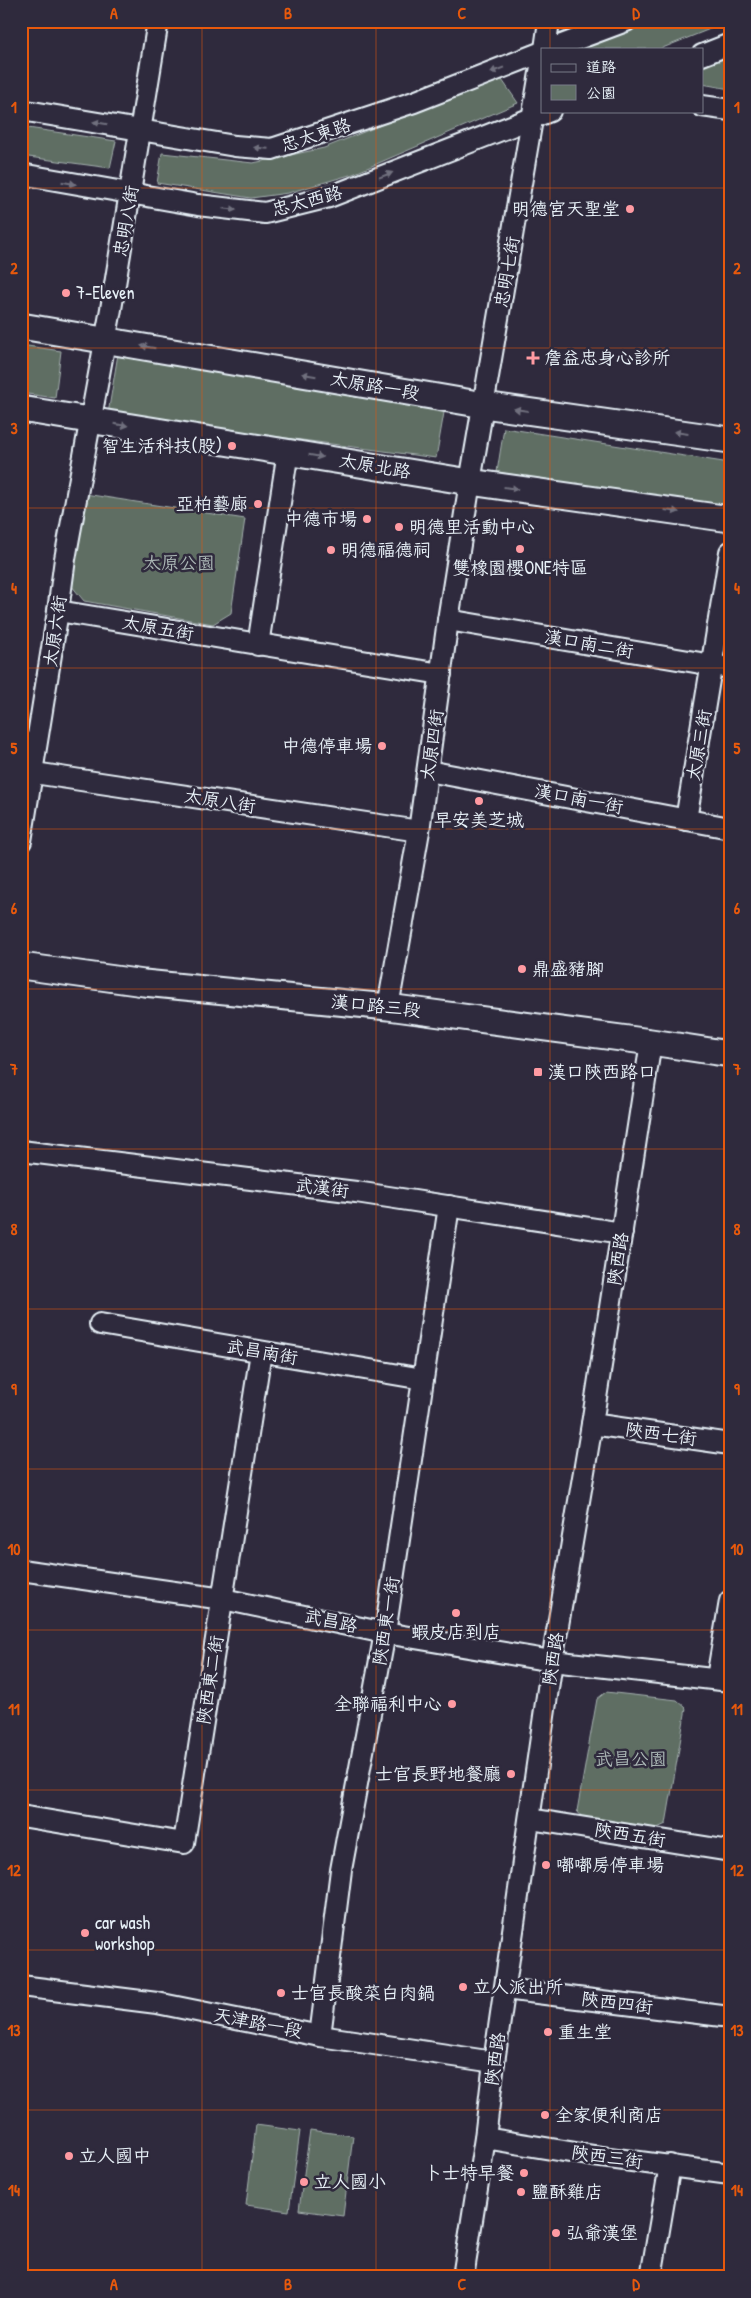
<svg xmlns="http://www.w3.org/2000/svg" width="751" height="2298" font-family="'Patrick Hand','LXGW WenKai TC',sans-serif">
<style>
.green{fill:#5f6e64;stroke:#a4b0ae}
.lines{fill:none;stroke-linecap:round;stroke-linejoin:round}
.minor-casing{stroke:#e8f1f8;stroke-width:24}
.tertiary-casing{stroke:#e8f1f8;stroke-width:29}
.minor{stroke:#2f2a3d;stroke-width:20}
.tertiary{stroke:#2f2a3d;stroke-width:25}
.oneway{fill:#70707e}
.grid{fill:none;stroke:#e8590c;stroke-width:1;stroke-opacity:0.55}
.poi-dot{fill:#ff9aa2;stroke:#2f2a3d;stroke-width:2}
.labels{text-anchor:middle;stroke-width:5;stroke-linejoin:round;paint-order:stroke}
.street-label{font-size:18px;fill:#e8f1f8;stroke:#2f2a3d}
.poi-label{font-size:18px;fill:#e8f1f8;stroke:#2f2a3d;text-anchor:start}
.park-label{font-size:18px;fill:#aab6b5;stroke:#2f2a3d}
.neatline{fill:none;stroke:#e8590c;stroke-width:2}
.grid-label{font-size:16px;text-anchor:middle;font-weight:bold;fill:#e8590c}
</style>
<rect width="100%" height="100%" fill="#2f2a3d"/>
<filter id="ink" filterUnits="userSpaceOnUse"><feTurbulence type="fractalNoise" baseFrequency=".02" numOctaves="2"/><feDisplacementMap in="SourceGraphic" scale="10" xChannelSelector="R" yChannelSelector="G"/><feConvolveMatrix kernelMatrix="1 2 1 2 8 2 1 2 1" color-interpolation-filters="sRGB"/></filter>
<g filter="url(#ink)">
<g class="green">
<path d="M 646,21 L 730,21 L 660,49 L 582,49 Z"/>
<path d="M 730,56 L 730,89 L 702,84 L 702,65 Z"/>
<path d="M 500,77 L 518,103 L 353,174 L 288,193 L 251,198 L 157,183 L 162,153 L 253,163 L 324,148 Z"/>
<path d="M 21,127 L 116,141 L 110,168 L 21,156 Z"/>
<path d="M 21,345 L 61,351 L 55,398 L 21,393 Z"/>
<path d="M 118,354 L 445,407 L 436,458 L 108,414 Z"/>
<path d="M 504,428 L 730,463 L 730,509 L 497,472 Z"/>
<path d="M 85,494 L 245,519 L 231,613 L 213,624 L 84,601 L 71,585 Z"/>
<path d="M 606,1692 L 677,1700 L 686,1708 L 666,1824 L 655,1829 L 583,1818 L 577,1811 L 597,1699 Z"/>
<path d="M 256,2125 L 300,2131 L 289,2211 L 246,2205 Z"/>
<path d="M 310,2130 L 353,2136 L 343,2216 L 299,2210 Z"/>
</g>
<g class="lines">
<defs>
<g id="minor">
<path d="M 545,49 L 549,21"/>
<path d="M 551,49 L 626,21"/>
<path d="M 702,55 L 730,44"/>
<path d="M 702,106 L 730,110"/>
<path d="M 21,110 L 235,146 L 272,149 L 414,102 L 542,52"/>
<path d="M 21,174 L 198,205 L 265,213 L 329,197 L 550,111"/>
<path d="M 58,611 L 441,674"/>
<path d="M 448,620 L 730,668"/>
<path d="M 258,645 L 288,451"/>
<path d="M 21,771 L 419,831"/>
<path d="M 428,771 L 730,828"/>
<path d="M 686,820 L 730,552"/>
<path d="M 21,841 L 58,611 L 65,559 L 111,309 L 158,21"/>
<path d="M 388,1007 L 419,831 L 448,620 L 470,482 L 542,61"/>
<path d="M 21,1151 L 356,1192 L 622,1233"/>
<path d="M 100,1324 L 423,1379"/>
<path d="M 592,1424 L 730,1444"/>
<path d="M 21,1570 L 223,1599 L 385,1633 L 552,1661 L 730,1681"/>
<path d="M 717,1678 L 730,1601"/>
<path d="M 21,1816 L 184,1843 L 261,1352"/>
<path d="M 530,1819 L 730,1851"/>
<path d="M 21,1986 L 157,2003 L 320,2036 L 494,2062"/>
<path d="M 505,1989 L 730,2017"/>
<path d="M 320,2036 L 341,1870 L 385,1633 L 449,1206"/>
<path d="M 485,2138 L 594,2156 L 730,2174"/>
<path d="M 463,2277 L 485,2138 L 494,2062 L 552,1661 L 592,1424 L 651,1042"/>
<path d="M 651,2277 L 670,2165"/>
</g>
<g id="tertiary">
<path d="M 21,326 L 484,405 L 730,440"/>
<path d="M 21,409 L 470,482 L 730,519"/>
<path d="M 21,966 L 144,983 L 388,1007 L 651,1042 L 730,1054"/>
</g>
</defs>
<use href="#minor" class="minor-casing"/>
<use href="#tertiary" class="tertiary-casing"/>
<use href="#minor" class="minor"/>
<use href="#tertiary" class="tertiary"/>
</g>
<defs><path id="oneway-solid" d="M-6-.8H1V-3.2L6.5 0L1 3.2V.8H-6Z" transform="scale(1.25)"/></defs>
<g class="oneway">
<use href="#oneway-solid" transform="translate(497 70) rotate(159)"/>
<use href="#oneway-solid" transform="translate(100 123) rotate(-171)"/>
<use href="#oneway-solid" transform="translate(261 148) rotate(-175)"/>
<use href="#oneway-solid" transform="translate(386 175) rotate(-21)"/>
<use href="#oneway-solid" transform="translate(69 183) rotate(10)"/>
<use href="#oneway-solid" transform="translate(230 209) rotate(6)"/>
<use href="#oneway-solid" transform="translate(148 347) rotate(-170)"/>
<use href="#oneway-solid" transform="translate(309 375) rotate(-170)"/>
<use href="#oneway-solid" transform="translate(521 410) rotate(-172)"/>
<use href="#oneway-solid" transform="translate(121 425) rotate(9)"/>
<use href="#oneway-solid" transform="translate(681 433) rotate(-172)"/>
<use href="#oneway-solid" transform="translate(316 456) rotate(10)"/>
<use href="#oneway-solid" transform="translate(511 488) rotate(8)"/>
<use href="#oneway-solid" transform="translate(672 511) rotate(8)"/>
</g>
</g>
<path class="grid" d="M 202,21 L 202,2277M 376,21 L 376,2277M 550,21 L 550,49M 550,111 L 550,2277M 21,188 L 730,188M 21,348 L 730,348M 21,508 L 730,508M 21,668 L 730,668M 21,829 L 730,829M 21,989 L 730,989M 21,1149 L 730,1149M 21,1309 L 730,1309M 21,1469 L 730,1469M 21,1630 L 730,1630M 21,1790 L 730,1790M 21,1950 L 730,1950M 21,2110 L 730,2110"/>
<g class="poi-dot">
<circle cx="630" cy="209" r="5"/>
<circle cx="66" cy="293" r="5"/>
<path d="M530.5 350.5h5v5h5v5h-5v5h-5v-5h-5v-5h5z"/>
<circle cx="232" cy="446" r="5"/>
<circle cx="258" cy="504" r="5"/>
<circle cx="367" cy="519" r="5"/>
<circle cx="399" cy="527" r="5"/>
<circle cx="520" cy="549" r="5"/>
<circle cx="331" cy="550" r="5"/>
<circle cx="382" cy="746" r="5"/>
<circle cx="479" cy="801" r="5"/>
<circle cx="522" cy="969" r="5"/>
<rect x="533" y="1067" width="10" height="10" rx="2.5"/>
<circle cx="456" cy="1613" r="5"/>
<circle cx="452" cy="1704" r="5"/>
<circle cx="511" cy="1774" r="5"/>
<circle cx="546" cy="1865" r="5"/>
<circle cx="85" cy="1933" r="5"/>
<circle cx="463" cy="1987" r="5"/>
<circle cx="281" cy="1993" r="5"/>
<circle cx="548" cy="2032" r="5"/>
<circle cx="545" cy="2115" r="5"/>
<circle cx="69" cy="2156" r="5"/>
<circle cx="524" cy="2173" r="5"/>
<circle cx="304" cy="2182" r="5"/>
<circle cx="521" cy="2192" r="5"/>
<circle cx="556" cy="2233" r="5"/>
</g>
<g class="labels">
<g class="street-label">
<text transform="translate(316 135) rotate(-18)" y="6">忠太東路</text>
<text transform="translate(307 201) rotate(-15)" y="6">忠太西路</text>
<text transform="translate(126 221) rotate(-80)" y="6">忠明八街</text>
<text transform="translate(507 272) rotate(-80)" y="6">忠明七街</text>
<text transform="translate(375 386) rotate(10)" y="6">太原路一段</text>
<text transform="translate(375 466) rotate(10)" y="6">太原北路</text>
<text transform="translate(158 628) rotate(10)" y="6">太原五街</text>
<text transform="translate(55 631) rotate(-82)" y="6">太原六街</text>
<text transform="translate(589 644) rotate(10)" y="6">漢口南二街</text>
<text transform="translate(432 745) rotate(-82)" y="6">太原四街</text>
<text transform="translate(699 745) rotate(-80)" y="6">太原三街</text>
<text transform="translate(579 799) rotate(11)" y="6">漢口南一街</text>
<text transform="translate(220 801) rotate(9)" y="6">太原八街</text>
<text transform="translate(376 1006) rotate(6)" y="6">漢口路三段</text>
<text transform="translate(322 1188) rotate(7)" y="6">武漢街</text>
<text transform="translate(618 1259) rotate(-81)" y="6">陝西路</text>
<text transform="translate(262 1352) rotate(10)" y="6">武昌南街</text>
<text transform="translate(661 1434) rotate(8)" y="6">陜西七街</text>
<text transform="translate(331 1621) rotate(12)" y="6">武昌路</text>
<text transform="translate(386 1621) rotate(-81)" y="6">陜西東一街</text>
<text transform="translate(553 1659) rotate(-81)" y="6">陝西路</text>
<text transform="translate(210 1680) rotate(-81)" y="6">陜西東二街</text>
<text transform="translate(630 1835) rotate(9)" y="6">陝西五街</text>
<text transform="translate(617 2003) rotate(7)" y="6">陝西四街</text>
<text transform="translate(258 2023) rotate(11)" y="6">天津路一段</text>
<text transform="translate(495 2059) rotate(-82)" y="6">陝西路</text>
<text transform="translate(607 2157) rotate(8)" y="6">陝西三街</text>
</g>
<g class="poi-label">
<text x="620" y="215" text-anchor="end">明德宮天聖堂</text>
<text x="76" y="299">7-Eleven</text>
<text x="544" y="364">詹益忠身心診所</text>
<text x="222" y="452" text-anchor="end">智生活科技(股)</text>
<text x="248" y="510" text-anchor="end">亞柏藝廊</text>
<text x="357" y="525" text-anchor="end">中德市場</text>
<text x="409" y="533">明德里活動中心</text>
<text x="341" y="556">明德福德祠</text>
<text x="520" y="574" text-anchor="middle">雙橡園櫻ONE特區</text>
<text x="372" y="752" text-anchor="end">中德停車場</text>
<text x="479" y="826" text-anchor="middle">早安美芝城</text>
<text x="532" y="975">鼎盛豬腳</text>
<text x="548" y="1078">漢口陝西路口</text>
<text x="456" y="1638" text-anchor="middle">蝦皮店到店</text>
<text x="442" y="1710" text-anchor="end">全聯福利中心</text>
<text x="501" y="1780" text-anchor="end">士官長野地餐廳</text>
<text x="556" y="1871">嘟嘟房停車場</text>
<text x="95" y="1929">car wash<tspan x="95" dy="21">workshop</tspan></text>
<text x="473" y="1993">立人派出所</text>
<text x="291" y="1999">士官長酸菜白肉鍋</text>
<text x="558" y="2038">重生堂</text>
<text x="555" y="2121">全家便利商店</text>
<text x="79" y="2162">立人國中</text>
<text x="514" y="2179" text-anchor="end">卜士特早餐</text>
<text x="314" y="2188">立人國小</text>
<text x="531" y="2198">鹽酥雞店</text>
<text x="566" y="2239">弘爺漢堡</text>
</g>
<g class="park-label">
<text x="179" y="569">太原公園</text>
<text x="631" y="1765">武昌公園</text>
</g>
</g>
<rect width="751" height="2298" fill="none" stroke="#2f2a3d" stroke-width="55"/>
<rect x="541" y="48" width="162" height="65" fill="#2f2a3d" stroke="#797a88"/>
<rect x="551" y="64" width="25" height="8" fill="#2f2a3d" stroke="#797a88"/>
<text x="586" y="72" font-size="15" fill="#e8f1f8">道路</text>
<rect x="551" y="85" width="25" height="15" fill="#5f6e64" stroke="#797a88"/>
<text x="586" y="98" font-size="15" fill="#e8f1f8">公園</text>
<rect x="28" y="28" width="696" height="2242" class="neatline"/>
<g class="grid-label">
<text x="114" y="19">A</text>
<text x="288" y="19">B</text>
<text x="462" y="19">C</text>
<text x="636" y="19">D</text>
<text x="14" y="113">1</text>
<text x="737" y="113">1</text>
<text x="14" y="274">2</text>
<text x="737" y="274">2</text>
<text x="14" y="434">3</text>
<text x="737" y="434">3</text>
<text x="14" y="594">4</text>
<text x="737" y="594">4</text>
<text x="14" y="754">5</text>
<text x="737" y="754">5</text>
<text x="14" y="914">6</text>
<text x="737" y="914">6</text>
<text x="14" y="1075">7</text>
<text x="737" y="1075">7</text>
<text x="14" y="1235">8</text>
<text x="737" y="1235">8</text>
<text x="14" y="1395">9</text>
<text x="737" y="1395">9</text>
<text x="14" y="1555">10</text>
<text x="737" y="1555">10</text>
<text x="14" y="1715">11</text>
<text x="737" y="1715">11</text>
<text x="14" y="1876">12</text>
<text x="737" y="1876">12</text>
<text x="14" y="2036">13</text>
<text x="737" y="2036">13</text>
<text x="14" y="2196">14</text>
<text x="737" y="2196">14</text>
<text x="114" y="2290">A</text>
<text x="288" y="2290">B</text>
<text x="462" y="2290">C</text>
<text x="636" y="2290">D</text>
</g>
</svg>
